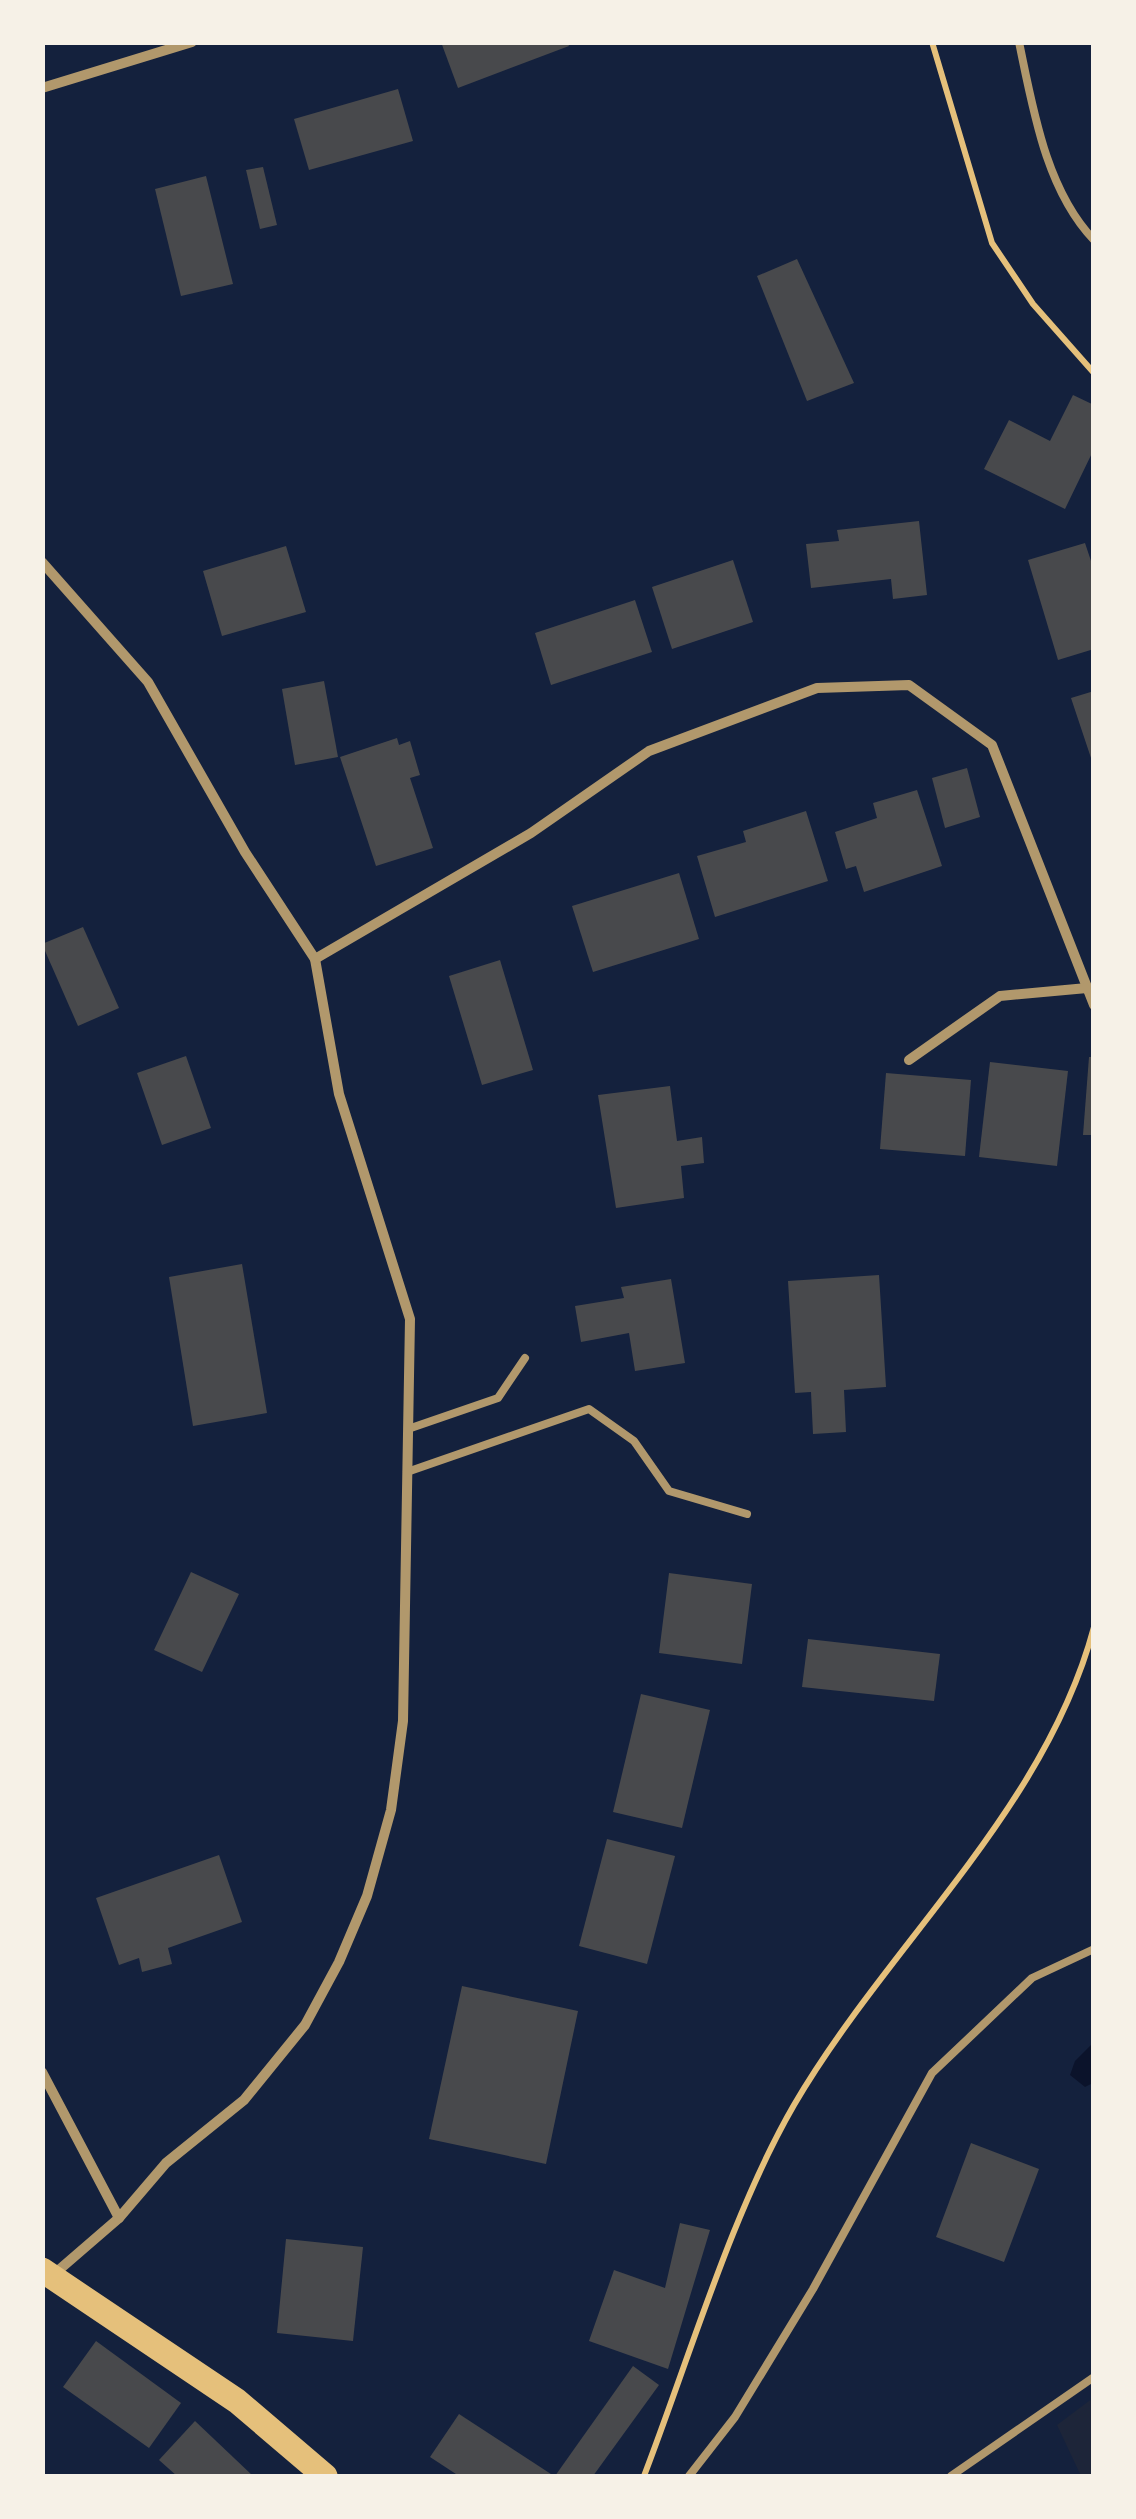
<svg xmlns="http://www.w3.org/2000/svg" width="1136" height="2519" font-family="Inter,sans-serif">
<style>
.green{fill:#1d2539}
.water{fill:#0b132b}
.building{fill:#48494c}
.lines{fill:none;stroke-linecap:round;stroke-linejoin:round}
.path{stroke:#e5c07b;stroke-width:6}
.service{stroke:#b1986c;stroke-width:8}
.minor{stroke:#b1986c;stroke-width:10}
.primary{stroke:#e5c07b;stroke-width:25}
</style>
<rect width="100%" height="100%" fill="#14213d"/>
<path class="green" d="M 1093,2398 L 1093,2476 L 1081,2476 L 1057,2425 Z"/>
<path class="water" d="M 1093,2043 L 1093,2083 L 1085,2087 L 1070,2075 L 1075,2061 Z"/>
<g class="building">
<path d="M 441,42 L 567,42 L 569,46 L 458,88 Z"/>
<path d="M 398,89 L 413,141 L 309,170 L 294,119 Z"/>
<path d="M 263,167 L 277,225 L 260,229 L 246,170 Z"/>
<path d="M 206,176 L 233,284 L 181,296 L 155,189 Z"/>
<path d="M 797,259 L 854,383 L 807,401 L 757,276 Z"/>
<path d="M 1073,395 L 1094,405 L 1094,449 L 1065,509 L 984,469 L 1009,420 L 1050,441 Z"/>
<path d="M 919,521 L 927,595 L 893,599 L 891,579 L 811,588 L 806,544 L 839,541 L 837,530 Z"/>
<path d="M 1085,543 L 1094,570 L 1094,649 L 1058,660 L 1028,560 Z"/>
<path d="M 286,546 L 306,612 L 222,636 L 203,571 Z"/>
<path d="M 733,560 L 753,622 L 672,649 L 652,587 Z"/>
<path d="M 635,600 L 652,652 L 551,685 L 535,633 Z"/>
<path d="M 324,681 L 338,757 L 295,765 L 282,689 Z"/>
<path d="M 1094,691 L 1094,764 L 1093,764 L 1071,698 Z"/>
<path d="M 397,738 L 399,745 L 410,741 L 420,775 L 410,778 L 433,848 L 376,866 L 340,757 Z"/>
<path d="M 967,768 L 980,817 L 945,828 L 932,778 Z"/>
<path d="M 917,790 L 942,866 L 864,892 L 856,866 L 846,869 L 835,832 L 877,818 L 873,803 Z"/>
<path d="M 806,811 L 828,881 L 715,917 L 697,856 L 746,842 L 743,831 Z"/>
<path d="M 679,873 L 699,939 L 593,972 L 572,906 Z"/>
<path d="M 83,927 L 119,1008 L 78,1026 L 42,944 Z"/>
<path d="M 500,960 L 533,1070 L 482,1085 L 449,976 Z"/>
<path d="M 186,1056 L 211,1128 L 162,1145 L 137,1073 Z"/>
<path d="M 1089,1057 L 1094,1057 L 1094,1135 L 1083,1135 Z"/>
<path d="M 990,1062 L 1068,1071 L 1057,1166 L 979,1157 Z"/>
<path d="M 886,1073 L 971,1080 L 965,1156 L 880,1149 Z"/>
<path d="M 670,1086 L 677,1141 L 702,1137 L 704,1163 L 681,1166 L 684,1198 L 616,1208 L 598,1095 Z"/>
<path d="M 242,1264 L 267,1413 L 193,1426 L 169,1277 Z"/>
<path d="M 879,1275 L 886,1387 L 844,1390 L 846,1432 L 813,1434 L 811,1392 L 795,1393 L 788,1281 Z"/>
<path d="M 671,1279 L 685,1363 L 635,1371 L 629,1333 L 581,1342 L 575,1306 L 624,1298 L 621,1287 Z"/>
<path d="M 191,1572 L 239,1594 L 202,1672 L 154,1650 Z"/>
<path d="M 669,1573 L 752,1584 L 742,1664 L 659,1653 Z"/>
<path d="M 808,1639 L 940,1654 L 934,1701 L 802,1687 Z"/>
<path d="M 641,1694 L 710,1710 L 682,1828 L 613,1812 Z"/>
<path d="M 607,1839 L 675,1856 L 647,1964 L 579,1946 Z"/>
<path d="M 219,1855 L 242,1922 L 168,1948 L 172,1964 L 142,1972 L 139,1958 L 119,1965 L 96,1898 Z"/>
<path d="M 462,1986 L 578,2011 L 546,2164 L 429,2139 Z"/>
<path d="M 971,2143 L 1039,2169 L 1004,2262 L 936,2237 Z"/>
<path d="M 680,2223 L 710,2230 L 668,2369 L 589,2341 L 614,2270 L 665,2288 Z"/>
<path d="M 286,2239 L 363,2247 L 353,2341 L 277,2333 Z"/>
<path d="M 96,2341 L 181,2403 L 149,2448 L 63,2387 Z"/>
<path d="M 633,2366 L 659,2385 L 593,2476 L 555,2476 Z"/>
<path d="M 459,2414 L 554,2476 L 459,2476 L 430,2457 Z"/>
<path d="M 195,2421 L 253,2476 L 177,2476 L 159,2460 Z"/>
</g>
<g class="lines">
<g class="path">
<path d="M 932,42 L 992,243 L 1033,304 L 1094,373"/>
<path d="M 644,2476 C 689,2359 732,2212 794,2105 C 888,1944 1045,1811 1094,1627"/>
</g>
<g class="service">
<path d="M 1019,42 C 1033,109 1046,190 1094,240"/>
<path d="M 408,1429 L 498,1398 L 525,1358"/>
<path d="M 407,1472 L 589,1409 L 634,1441 L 669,1491 L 747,1514"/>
<path d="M 689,2476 L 735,2417 L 813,2289 L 932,2073 L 1032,1978 L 1094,1949"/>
<path d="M 951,2476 L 1094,2377"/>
</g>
<g class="minor">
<path d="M 42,88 L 192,42"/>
<path d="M 42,562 L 148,682 L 245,852 L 315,959 L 339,1094 L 410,1319 L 403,1721 L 391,1810 L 367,1896 L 339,1962 L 305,2025 L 244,2100 L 166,2163 L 119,2218 L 53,2275"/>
<path d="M 315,959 L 531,833 L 649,751 L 817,688 L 909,685 L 992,745 L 1094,1005"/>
<path d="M 909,1060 L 1000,996 L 1087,988"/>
<path d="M 42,2072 L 119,2218"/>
</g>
<path class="primary" d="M 42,2270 L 237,2401 L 325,2476"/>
</g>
<rect width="1136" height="2519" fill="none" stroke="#f6f1e7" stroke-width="90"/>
</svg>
